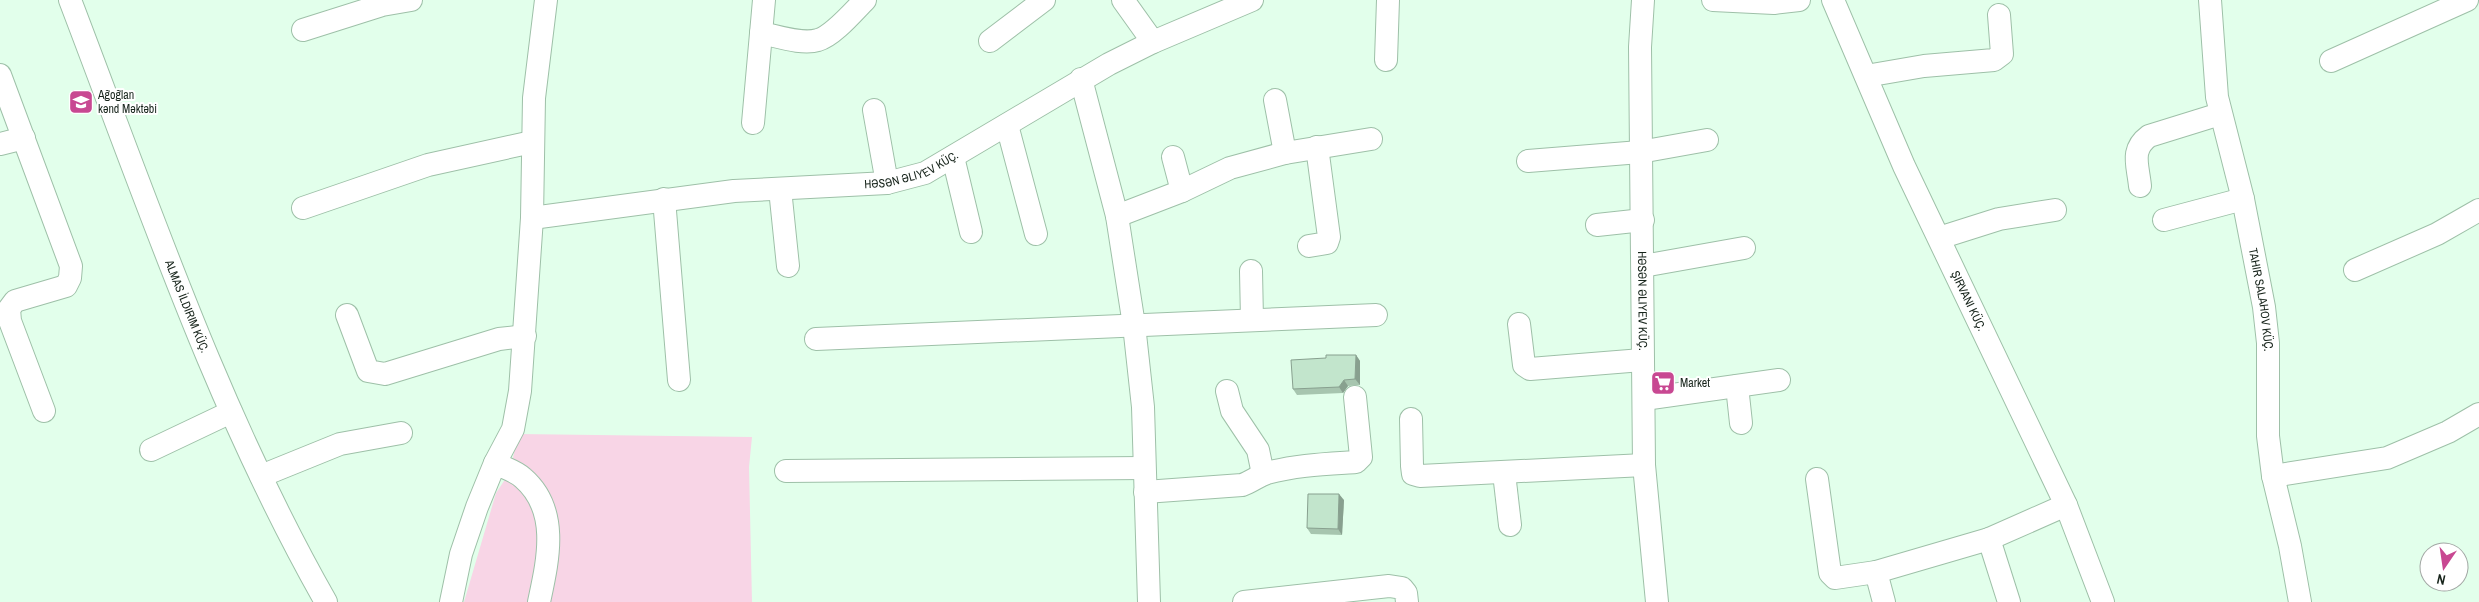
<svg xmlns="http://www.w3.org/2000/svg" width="2479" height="602" font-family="'Archivo Narrow',sans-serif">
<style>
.green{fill:#f8d5e6}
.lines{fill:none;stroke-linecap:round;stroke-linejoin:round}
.minor-casing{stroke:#9ec0a8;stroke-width:24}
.minor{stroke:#fff;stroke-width:22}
.wall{fill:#a7c5af}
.shaded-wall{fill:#88a08f}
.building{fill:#c2e5cc;stroke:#88a08f}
.labels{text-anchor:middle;stroke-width:4;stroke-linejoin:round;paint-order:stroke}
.poi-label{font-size:12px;fill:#17241b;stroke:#fff;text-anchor:start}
.street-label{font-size:12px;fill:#17241b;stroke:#fff}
</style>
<rect width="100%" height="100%" fill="#e2ffeb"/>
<path class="green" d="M 518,434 L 752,437 L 749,467 L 752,602 L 464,602 L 496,493 L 510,472 Z"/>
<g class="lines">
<defs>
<g id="minor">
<path id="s1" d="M 70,0 C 148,204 218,412 326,602"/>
<path d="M 1123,0 L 1153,42"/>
<path id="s2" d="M 1643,0 L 1640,47 L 1644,465 L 1657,602"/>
<path d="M 1713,0 L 1774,3 L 1799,0"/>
<path id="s3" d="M 1833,0 L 1904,166 L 2066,505 L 2103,602"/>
<path id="s4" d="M 2210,0 L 2217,97 L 2243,199 L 2264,307 L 2268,343 L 2268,436 L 2273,476 L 2290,546 L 2300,602"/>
<path d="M 303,30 L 382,5 L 411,0"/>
<path d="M 761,33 C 777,36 802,45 818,40 C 833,36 854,11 865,0"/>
<path d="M 990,41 L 1044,0"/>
<path d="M 1386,60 L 1388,0"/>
<path d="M 2331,61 L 2467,0"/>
<path d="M 0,75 L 71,266 L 70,278 L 66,286 L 15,301 L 9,309 L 10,321 L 44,411"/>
<path d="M 1866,76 L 1924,66 L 1994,60 L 2002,54 L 1999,15"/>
<path d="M 1081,79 L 1117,216 L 1134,325 L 1143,407 L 1149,602"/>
<path d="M 1275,100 L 1285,153"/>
<path d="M 874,110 L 887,183"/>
<path d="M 753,123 L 764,0"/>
<path d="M 1007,125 L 1036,234"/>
<path d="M 0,144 L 24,138"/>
<path d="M 953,157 L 971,232"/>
<path d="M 1173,157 L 1182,191"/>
<path d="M 1528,161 L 1640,152 L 1707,140"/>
<path d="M 2140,186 C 2138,165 2130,150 2149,136 L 2220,114"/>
<path d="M 780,189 L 788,266"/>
<path d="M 664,199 L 679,380"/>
<path d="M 303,208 L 428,165 L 532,142"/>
<path d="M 1117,216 L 1182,191 L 1230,168 L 1285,153 L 1371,139"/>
<path id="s5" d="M 532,218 L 734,191 L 887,183 L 925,173 L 1109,64 L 1153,42 L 1252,0"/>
<path d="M 2164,220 L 2243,199"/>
<path d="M 1597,225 L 1643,220"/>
<path d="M 1939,238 L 1999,219 L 2055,210"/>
<path d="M 1309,246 L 1327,243 L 1329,237 L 1317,147"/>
<path d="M 1643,266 L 1744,248"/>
<path d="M 2355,270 L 2437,234 L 2479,210"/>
<path d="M 1251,271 L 1252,320"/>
<path d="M 347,315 L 368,371 L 385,374 L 499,339 L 525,336"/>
<path d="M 1519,324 L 1524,365 L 1530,369 L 1642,360"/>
<path d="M 816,339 L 1376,315"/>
<path d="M 1737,386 L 1741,423"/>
<path d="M 1227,391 L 1232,411 L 1258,450 L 1263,474"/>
<path d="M 1644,399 L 1779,380"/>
<path d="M 1411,419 L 1412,466 L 1413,474 L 1420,476 L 1644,465"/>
<path d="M 151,450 L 231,412"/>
<path d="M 495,463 C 504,468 516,471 523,478 C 560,510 548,560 539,602"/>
<path d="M 786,471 L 1144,468"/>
<path d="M 1504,473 L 1510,525"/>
<path d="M 261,476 L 340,444 L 401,433"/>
<path d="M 2273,476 L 2387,458 L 2448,432 L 2479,414"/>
<path d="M 1817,479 L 1830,573 L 1835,578 L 1876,572"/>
<path d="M 1145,492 L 1242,485 C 1251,482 1258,476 1267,473 C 1296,465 1326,464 1356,462 L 1361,457 L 1355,397"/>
<path d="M 1989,539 L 2009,602"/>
<path d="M 451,602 L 461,554 L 477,507 L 495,463 L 513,429 L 520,391 L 532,218 L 534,98 L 546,0"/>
<path d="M 1244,602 L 1389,586 L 1402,588 L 1406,593 L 1407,602"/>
<path d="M 1884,602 L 1876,572 L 1989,539 L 2066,505"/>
</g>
</defs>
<use href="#minor" class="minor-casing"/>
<use href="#minor" class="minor"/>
</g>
<g class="wall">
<path d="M 1356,355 L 1360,361 L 1360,385 L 1348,386 L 1343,393 L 1297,395 L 1293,389 Z"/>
<path d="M 1344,500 L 1342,535 L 1311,534 L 1307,528 Z"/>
</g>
<g class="shaded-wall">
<path d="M 1356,355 L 1360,361 L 1360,385 L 1355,379 Z"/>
<path d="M 1344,380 L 1348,386 L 1343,393 L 1339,387 Z"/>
<path d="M 1339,494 L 1344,500 L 1342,535 L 1338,529 Z"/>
</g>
<g class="building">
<path d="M 1326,355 L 1356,355 L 1355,379 L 1344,380 L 1339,387 L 1293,389 L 1291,360 L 1326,358 Z"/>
<path d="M 1308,494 L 1339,494 L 1338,529 L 1307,528 Z"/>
</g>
<defs>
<symbol id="school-square" viewBox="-11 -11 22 22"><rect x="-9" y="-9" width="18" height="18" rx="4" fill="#c84892" stroke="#fff"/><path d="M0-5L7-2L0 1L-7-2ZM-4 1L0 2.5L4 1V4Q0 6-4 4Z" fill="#fff"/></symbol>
<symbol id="supermarket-square" viewBox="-11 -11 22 22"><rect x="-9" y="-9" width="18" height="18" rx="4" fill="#c84892" stroke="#fff"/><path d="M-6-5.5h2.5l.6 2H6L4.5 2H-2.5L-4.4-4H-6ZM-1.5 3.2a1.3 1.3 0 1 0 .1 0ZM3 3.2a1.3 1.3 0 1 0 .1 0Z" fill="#fff"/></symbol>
</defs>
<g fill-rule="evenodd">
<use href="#school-square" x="67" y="88" width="28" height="28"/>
<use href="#supermarket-square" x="1649" y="369" width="28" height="28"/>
</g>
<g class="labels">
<g class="poi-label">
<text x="98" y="99">Ağoğlan<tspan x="98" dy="14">kənd Məktəbi</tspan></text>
<text x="1680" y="387">Market</text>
</g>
<g class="street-label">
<text dy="4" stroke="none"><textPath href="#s5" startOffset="384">HƏSƏN ƏLIYEV KÜÇ.</textPath></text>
<text dy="4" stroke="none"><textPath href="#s3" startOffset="330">ŞIRVANI KÜÇ.</textPath></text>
<text dy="4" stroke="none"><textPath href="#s4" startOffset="305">TAHIR SALAHOV KÜÇ.</textPath></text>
<text dy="4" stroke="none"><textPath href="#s2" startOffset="301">HƏSƏN ƏLIYEV KÜÇ.</textPath></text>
<text dy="4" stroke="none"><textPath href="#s1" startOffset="328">ALMAS İLDIRIM KÜÇ.</textPath></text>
</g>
</g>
<g transform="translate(2444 567) rotate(193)"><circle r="24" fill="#ffffff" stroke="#a2a7a4"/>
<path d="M0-4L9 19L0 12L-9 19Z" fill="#c84892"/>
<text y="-8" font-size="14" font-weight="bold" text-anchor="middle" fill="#17241b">N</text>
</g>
</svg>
